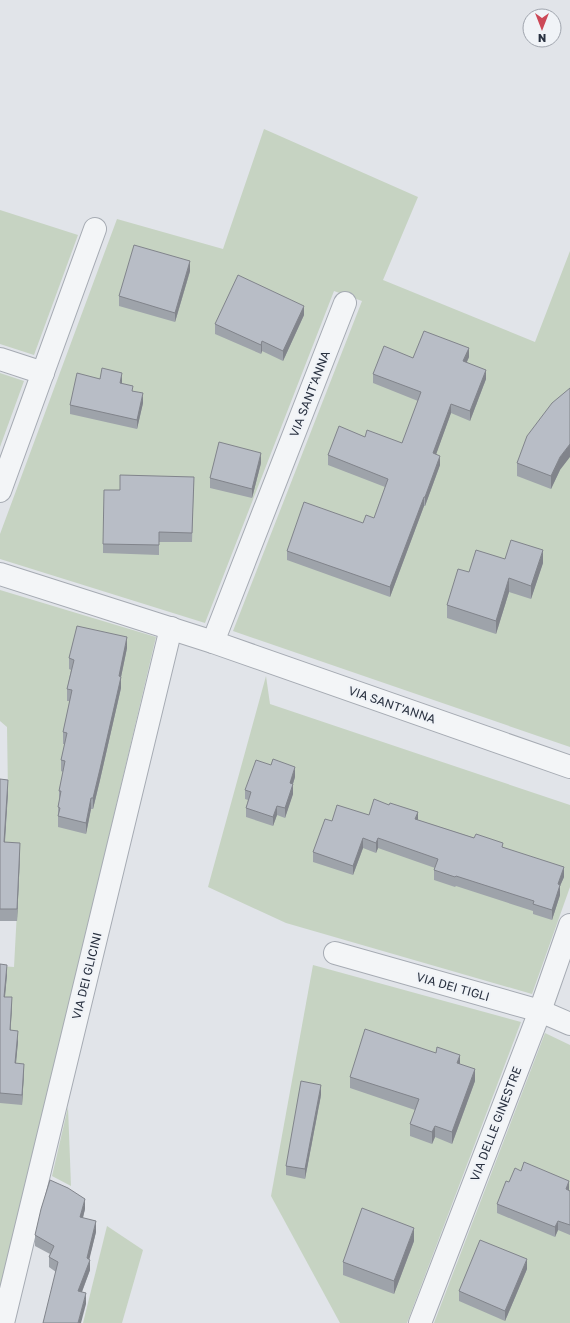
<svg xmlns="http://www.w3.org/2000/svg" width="570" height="1323" font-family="'Golos Text',sans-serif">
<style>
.green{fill:#c6d3c2}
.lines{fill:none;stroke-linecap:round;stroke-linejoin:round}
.minor-casing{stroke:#a6abb3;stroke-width:24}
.minor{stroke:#f3f5f7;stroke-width:22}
.wall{fill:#9ea3aa}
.shaded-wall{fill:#81848b}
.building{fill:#b8bdc6;stroke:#81848b}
.labels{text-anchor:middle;stroke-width:4;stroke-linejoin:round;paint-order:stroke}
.street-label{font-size:12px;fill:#293140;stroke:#f0f3f7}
</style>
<rect width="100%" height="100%" fill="#e1e4e9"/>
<g class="green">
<path d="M 264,129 L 418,197 L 383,280 L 535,342 L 570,251 L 570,747 L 233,631 L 362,301 L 334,291 L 205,623 L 0,559 L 0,534 L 117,219 L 223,249 Z"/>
<path d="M 0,210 L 78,235 L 34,355 L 0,344 Z"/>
<path d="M 0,373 L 24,381 L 0,447 Z"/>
<path d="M 0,590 L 156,637 L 73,988 L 0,1289 L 0,966 L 14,967 L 20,855 L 4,854 L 8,792 L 7,727 L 0,721 Z"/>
<path d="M 266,676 L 270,704 L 570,805 L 570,887 L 532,994 L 286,923 L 208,887 Z"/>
<path d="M 313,965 L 521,1022 L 407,1323 L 340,1323 L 271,1196 Z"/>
<path d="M 545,1033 L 570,1045 L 570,1323 L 434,1323 Z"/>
<path d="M 68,1107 L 71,1186 L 52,1176 Z"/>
<path d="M 107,1226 L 143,1250 L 122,1323 L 83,1323 Z"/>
</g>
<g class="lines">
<defs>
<g id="minor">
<path d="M 0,359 L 43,373"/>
<path d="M 0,491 L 95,229"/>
<path d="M 0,574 L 213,642 L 570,767"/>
<path d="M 213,642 L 345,303"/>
<path d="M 335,953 L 540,1011 L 570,1024"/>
<path d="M 3,1323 L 171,628"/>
<path d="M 420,1323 L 540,1011 L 570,925"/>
</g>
</defs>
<use href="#minor" class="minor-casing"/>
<use href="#minor" class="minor"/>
</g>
<g class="wall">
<path d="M 190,271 L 175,322 L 119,306 L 119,296 Z"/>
<path d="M 304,315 L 283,361 L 262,351 L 261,354 L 215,334 L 215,324 Z"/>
<path d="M 469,357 L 467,362 L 486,379 L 470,421 L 451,413 L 436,454 L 440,465 L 425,506 L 424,506 L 390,597 L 287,560 L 287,551 L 363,523 L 374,518 L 385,487 L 328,465 L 328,455 L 365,437 L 402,443 L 418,401 L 373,383 L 373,374 L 413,358 Z"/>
<path d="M 100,379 L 122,382 L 122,384 L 133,391 L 143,403 L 137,429 L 70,414 L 70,405 Z"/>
<path d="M 261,463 L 252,498 L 210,488 L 210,478 Z"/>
<path d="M 517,463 L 560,470 L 551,489 L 517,476 Z"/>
<path d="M 194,477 L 192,542 L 159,542 L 159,555 L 103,553 L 103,544 L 120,490 Z"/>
<path d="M 505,559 L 543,563 L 531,599 L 509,592 L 496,634 L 447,618 L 447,605 Z"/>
<path d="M 127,648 L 121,677 L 121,688 L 100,780 L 93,809 L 91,809 L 86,834 L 58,827 L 58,807 L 59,802 L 59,791 L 63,772 L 61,771 L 61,760 L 65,744 L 63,744 L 63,732 L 70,701 L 67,701 L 67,689 L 71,670 L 69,669 L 69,658 Z"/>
<path d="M 295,777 L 293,784 L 293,794 L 285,818 L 277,815 L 273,826 L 246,817 L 246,808 L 248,800 L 245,799 L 245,790 Z"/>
<path d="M 0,779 L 8,792 L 5,842 L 20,855 L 17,921 L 0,921 Z"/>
<path d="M 389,805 L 418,820 L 503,847 L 564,877 L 560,886 L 560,895 L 552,920 L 533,914 L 533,911 L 456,886 L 455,887 L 434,880 L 434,870 L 435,868 L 378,848 L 376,853 L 363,848 L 353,875 L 313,862 L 313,852 L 332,821 L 369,815 Z"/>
<path d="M 0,964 L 7,974 L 5,997 L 12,1007 L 10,1030 L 18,1041 L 16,1063 L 24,1073 L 22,1105 L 0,1103 Z"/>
<path d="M 460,1064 L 475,1081 L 452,1144 L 435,1137 L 432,1144 L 410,1136 L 410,1124 L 415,1110 L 350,1088 L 350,1077 Z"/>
<path d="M 321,1095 L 305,1179 L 286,1175 L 286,1166 Z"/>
<path d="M 509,1182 L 569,1190 L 569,1191 L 570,1191 L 570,1235 L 558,1230 L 555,1237 L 497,1213 L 497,1204 Z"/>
<path d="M 85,1209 L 83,1218 L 96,1232 L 89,1259 L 90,1270 L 82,1292 L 86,1304 L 56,1272 L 49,1267 L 49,1257 L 50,1254 L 35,1246 L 35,1235 Z"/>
<path d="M 414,1241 L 394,1294 L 343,1275 L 343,1262 Z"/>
<path d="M 527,1269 L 505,1321 L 459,1301 L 459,1291 Z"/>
</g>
<g class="shaded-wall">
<path d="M 190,261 L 190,271 L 175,322 L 175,313 Z"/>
<path d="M 304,306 L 304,315 L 283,361 L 283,351 Z"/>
<path d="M 262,341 L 262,351 L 261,354 L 261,345 Z"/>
<path d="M 469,348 L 469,357 L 463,370 L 463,361 Z"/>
<path d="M 486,370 L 486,379 L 470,421 L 470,411 Z"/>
<path d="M 122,373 L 122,382 L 120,393 L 120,383 Z"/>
<path d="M 143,393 L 143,403 L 137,429 L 137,420 Z"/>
<path d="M 451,404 L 451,413 L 433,463 L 433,453 Z"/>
<path d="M 570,444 L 570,457 L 560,470 L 551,489 L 551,476 L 560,457 Z"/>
<path d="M 261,453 L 261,463 L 252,498 L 252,489 Z"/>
<path d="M 440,456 L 440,465 L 425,506 L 425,497 Z"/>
<path d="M 424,497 L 424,506 L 390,597 L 390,587 Z"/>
<path d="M 543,550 L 543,563 L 531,599 L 531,586 Z"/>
<path d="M 509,578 L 509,592 L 496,634 L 496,621 Z"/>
<path d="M 127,637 L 127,648 L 121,677 L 121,688 L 100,780 L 93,809 L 93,798 Z"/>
<path d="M 295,767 L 295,777 L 290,793 L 290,783 Z"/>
<path d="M 8,780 L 8,792 L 4,854 L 4,842 Z"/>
<path d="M 293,784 L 293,794 L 285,818 L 285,808 Z"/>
<path d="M 91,798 L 91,809 L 86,834 L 86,823 Z"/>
<path d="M 277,806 L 277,815 L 273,826 L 273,817 Z"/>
<path d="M 418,812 L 418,822 L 415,819 Z"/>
<path d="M 363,838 L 363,848 L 353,875 L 353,866 Z"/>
<path d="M 378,838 L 378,848 L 376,853 L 376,843 Z"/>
<path d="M 20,843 L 20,855 L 17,921 L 17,909 Z"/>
<path d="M 564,867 L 564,877 L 560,886 L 560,895 L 552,920 L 552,910 L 558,884 Z"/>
<path d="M 7,965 L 7,974 L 4,1006 L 4,997 Z"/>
<path d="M 12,997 L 12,1007 L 10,1040 L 10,1030 Z"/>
<path d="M 18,1031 L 18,1041 L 15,1073 L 15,1063 Z"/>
<path d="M 460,1055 L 460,1067 L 457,1063 Z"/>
<path d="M 24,1064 L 24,1073 L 22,1105 L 22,1095 Z"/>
<path d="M 475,1069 L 475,1081 L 452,1144 L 452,1132 Z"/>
<path d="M 321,1085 L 321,1095 L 305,1179 L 305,1169 Z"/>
<path d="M 435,1126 L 435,1137 L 432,1144 L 432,1132 Z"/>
<path d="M 569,1181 L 569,1190 L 566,1199 L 566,1189 Z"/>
<path d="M 85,1199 L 85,1209 L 80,1228 L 80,1217 Z"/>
<path d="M 96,1221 L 96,1232 L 87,1269 L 87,1258 Z"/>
<path d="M 558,1221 L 558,1230 L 555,1237 L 555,1227 Z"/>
<path d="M 414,1228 L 414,1241 L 394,1294 L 394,1281 Z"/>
<path d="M 527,1259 L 527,1269 L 505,1321 L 505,1311 Z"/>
<path d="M 90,1260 L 90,1270 L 78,1302 L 78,1291 Z"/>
<path d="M 86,1293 L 86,1304 L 81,1323 L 78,1323 Z"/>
</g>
<g class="building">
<path d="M 134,245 L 190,261 L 175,313 L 119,296 Z"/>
<path d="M 238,275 L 304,306 L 283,351 L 262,341 L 261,345 L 215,324 Z"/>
<path d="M 424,331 L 469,348 L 463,361 L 486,370 L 470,411 L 451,404 L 433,453 L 440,456 L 425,497 L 424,497 L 390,587 L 287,551 L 304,502 L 363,523 L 366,515 L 374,518 L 388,479 L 328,455 L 339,426 L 365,437 L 367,430 L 402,443 L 421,392 L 373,374 L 384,346 L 413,358 Z"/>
<path d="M 102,368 L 122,373 L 120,383 L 133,386 L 132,391 L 143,393 L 137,420 L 70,405 L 77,373 L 100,379 Z"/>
<path d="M 570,388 L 570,444 L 560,457 L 551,476 L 517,463 L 527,436 L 552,403 Z"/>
<path d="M 219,442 L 261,453 L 252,489 L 210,478 Z"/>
<path d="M 120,475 L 194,477 L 192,533 L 159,532 L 159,545 L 103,544 L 104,490 L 120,490 Z"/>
<path d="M 511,540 L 543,550 L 531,586 L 509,578 L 496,621 L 447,605 L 458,569 L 469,572 L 476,550 L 505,559 Z"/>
<path d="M 77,626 L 127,637 L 119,676 L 121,677 L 100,769 L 93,798 L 91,798 L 86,823 L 58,816 L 60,808 L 58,807 L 61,791 L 59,791 L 65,761 L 61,760 L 67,733 L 63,732 L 72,690 L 67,689 L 74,660 L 69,658 Z"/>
<path d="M 273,759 L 295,767 L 290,783 L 293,784 L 285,808 L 277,806 L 273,817 L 246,808 L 251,792 L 245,790 L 256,760 L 271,765 Z"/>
<path d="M 0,779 L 8,780 L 4,842 L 20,843 L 17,909 L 0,909 Z"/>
<path d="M 374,799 L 389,805 L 390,803 L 418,812 L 415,819 L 474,838 L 476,834 L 503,843 L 502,847 L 564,867 L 558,884 L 560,885 L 552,910 L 533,904 L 534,901 L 456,876 L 455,877 L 434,870 L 438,859 L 378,838 L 376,843 L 363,838 L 353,866 L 313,852 L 325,819 L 332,821 L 337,805 L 369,815 Z"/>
<path d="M 0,964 L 7,965 L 4,997 L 12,997 L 10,1030 L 18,1031 L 15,1063 L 24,1064 L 22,1095 L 0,1093 Z"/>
<path d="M 365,1029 L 436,1053 L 437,1047 L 460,1055 L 457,1063 L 475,1069 L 452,1132 L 435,1126 L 432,1132 L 410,1124 L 419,1099 L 350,1077 Z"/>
<path d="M 301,1081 L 321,1085 L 305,1169 L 286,1166 Z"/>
<path d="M 524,1162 L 569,1181 L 566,1189 L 570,1191 L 570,1225 L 558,1221 L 555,1227 L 497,1204 L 506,1181 L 509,1182 L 515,1168 L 521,1171 Z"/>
<path d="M 50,1180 L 68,1188 L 85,1199 L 80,1217 L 96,1221 L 87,1258 L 90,1260 L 78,1291 L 86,1293 L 78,1323 L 43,1323 L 58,1262 L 49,1257 L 54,1246 L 35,1235 L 41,1209 Z"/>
<path d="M 362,1208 L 414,1228 L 394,1281 L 343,1262 Z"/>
<path d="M 480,1240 L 527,1259 L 505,1311 L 459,1291 Z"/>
</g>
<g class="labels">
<g class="street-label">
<text transform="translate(310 394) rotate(-69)" y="4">VIA SANT'ANNA</text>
<text transform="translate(392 705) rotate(19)" y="4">VIA SANT'ANNA</text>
<text transform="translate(87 976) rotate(-76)" y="4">VIA DEI GLICINI</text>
<text transform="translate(453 987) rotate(16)" y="4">VIA DEI TIGLI</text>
<text transform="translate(496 1124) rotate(-69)" y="4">VIA DELLE GINESTRE</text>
</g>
</g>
<g transform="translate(542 28) rotate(180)"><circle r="19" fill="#f0f3f7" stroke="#a0a5ae"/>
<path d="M0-3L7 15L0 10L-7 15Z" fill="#cc4857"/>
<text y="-6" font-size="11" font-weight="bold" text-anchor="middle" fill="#293140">N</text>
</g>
</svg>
